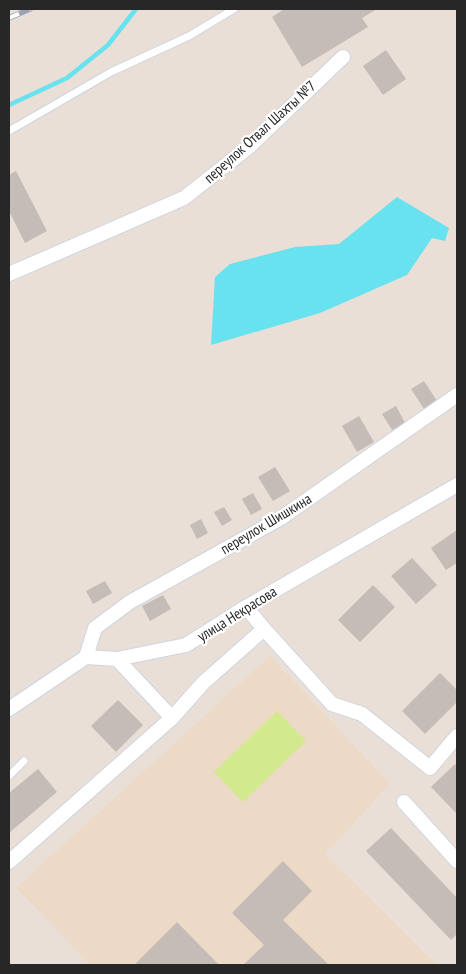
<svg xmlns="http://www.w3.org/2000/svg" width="466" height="974" font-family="'PT Sans Narrow',sans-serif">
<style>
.education{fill:#ecd9c6}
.pitch{fill:#d2e98e}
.water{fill:#68e2ee}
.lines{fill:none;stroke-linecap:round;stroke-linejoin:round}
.stream{stroke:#68e2ee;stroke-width:4.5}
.building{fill:#c5bcb8}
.service-casing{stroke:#cdd4e0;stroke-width:9}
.minor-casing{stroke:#cdd4e0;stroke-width:16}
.service{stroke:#fff;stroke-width:7}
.minor{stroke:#fff;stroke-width:14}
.rail-casing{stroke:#9ba2b2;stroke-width:5.5}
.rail{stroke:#fff;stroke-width:4;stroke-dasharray:11;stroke-linecap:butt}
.labels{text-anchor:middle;stroke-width:4.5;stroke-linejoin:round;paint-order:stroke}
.street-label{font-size:15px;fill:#272727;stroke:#fff}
</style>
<rect width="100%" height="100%" fill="#eadfd7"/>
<path class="education" d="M 270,656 L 390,784 L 325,854 L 437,965 L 91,965 L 16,888 Z"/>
<path class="pitch" d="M 277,711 L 306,741 L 243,802 L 214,772 Z"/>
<path class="water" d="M 397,197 L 449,228 L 445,241 L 432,238 L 407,275 L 320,313 L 211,345 L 215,277 L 230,264 L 295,247 L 339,244 Z"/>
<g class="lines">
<path class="stream" d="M 9,105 L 67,78 L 108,45 L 136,9"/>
</g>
<g class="building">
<path d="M 284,9 L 377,9 L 362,18 L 368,27 L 302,67 L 272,17 Z"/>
<path d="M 386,50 L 406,79 L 383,95 L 363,66 Z"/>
<path d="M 16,171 L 47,231 L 25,243 L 9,211 L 9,175 Z"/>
<path d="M 424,381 L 437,401 L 424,409 L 411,389 Z"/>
<path d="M 396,406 L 405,423 L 392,430 L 382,414 Z"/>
<path d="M 359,416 L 374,442 L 357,452 L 342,426 Z"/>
<path d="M 275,467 L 290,491 L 273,501 L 258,477 Z"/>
<path d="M 253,493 L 262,509 L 251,515 L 242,499 Z"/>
<path d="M 224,507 L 232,520 L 222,526 L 214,512 Z"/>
<path d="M 201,519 L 208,533 L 197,539 L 190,525 Z"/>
<path d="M 457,530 L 457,563 L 446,570 L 431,548 Z"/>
<path d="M 412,558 L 437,585 L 416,604 L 391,576 Z"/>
<path d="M 105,581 L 112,593 L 93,604 L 86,591 Z"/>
<path d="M 373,585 L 395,607 L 360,642 L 338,620 Z"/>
<path d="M 163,595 L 171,609 L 150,621 L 142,606 Z"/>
<path d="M 440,673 L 457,690 L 457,702 L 425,734 L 402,711 Z"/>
<path d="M 118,700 L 143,725 L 116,752 L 91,726 Z"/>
<path d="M 455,764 L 457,766 L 457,814 L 431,787 Z"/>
<path d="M 38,769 L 57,792 L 9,833 L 9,793 Z"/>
<path d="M 391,828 L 457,898 L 457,934 L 451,940 L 366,851 Z"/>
<path d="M 283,861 L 312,891 L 283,920 L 329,965 L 243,965 L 264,945 L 232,913 Z"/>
<path d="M 177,922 L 219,965 L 138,965 L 136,963 Z"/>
</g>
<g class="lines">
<defs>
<g id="service">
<path d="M 9,131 L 111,72 L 189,36 L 234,9"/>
<path d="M 9,776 L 24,761"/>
</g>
<g id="minor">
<path d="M 9,274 L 184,198 L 250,146 L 343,57"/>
<path d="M 246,607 L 264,629 L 332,704 L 362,714 L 430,768 L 457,736"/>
<path d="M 86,657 L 95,628 L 130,602 L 281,518 L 457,395"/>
<path d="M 9,709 L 86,657 L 117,659 L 186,645 L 246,607 L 457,485"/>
<path d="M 172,718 L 203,683 L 264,629"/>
<path d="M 404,802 L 457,861"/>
<path d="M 9,862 L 172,718 L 117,659"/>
</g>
</defs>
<use href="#service" class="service-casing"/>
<use href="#minor" class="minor-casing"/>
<use href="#service" class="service"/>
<use href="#minor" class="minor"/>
<defs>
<path id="rail" d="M 9,18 L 30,9"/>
</defs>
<use href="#rail" class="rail-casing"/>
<use href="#rail" class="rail"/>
</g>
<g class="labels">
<g class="street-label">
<text transform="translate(260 132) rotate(-42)" y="5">переулок Отвал Шахты №7</text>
<text transform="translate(266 524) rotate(-31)" y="5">переулок Шишкина</text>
<text transform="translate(237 614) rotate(-32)" y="5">улица Некрасова</text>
</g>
</g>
<rect width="466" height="974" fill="none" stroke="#272727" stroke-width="20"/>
</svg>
